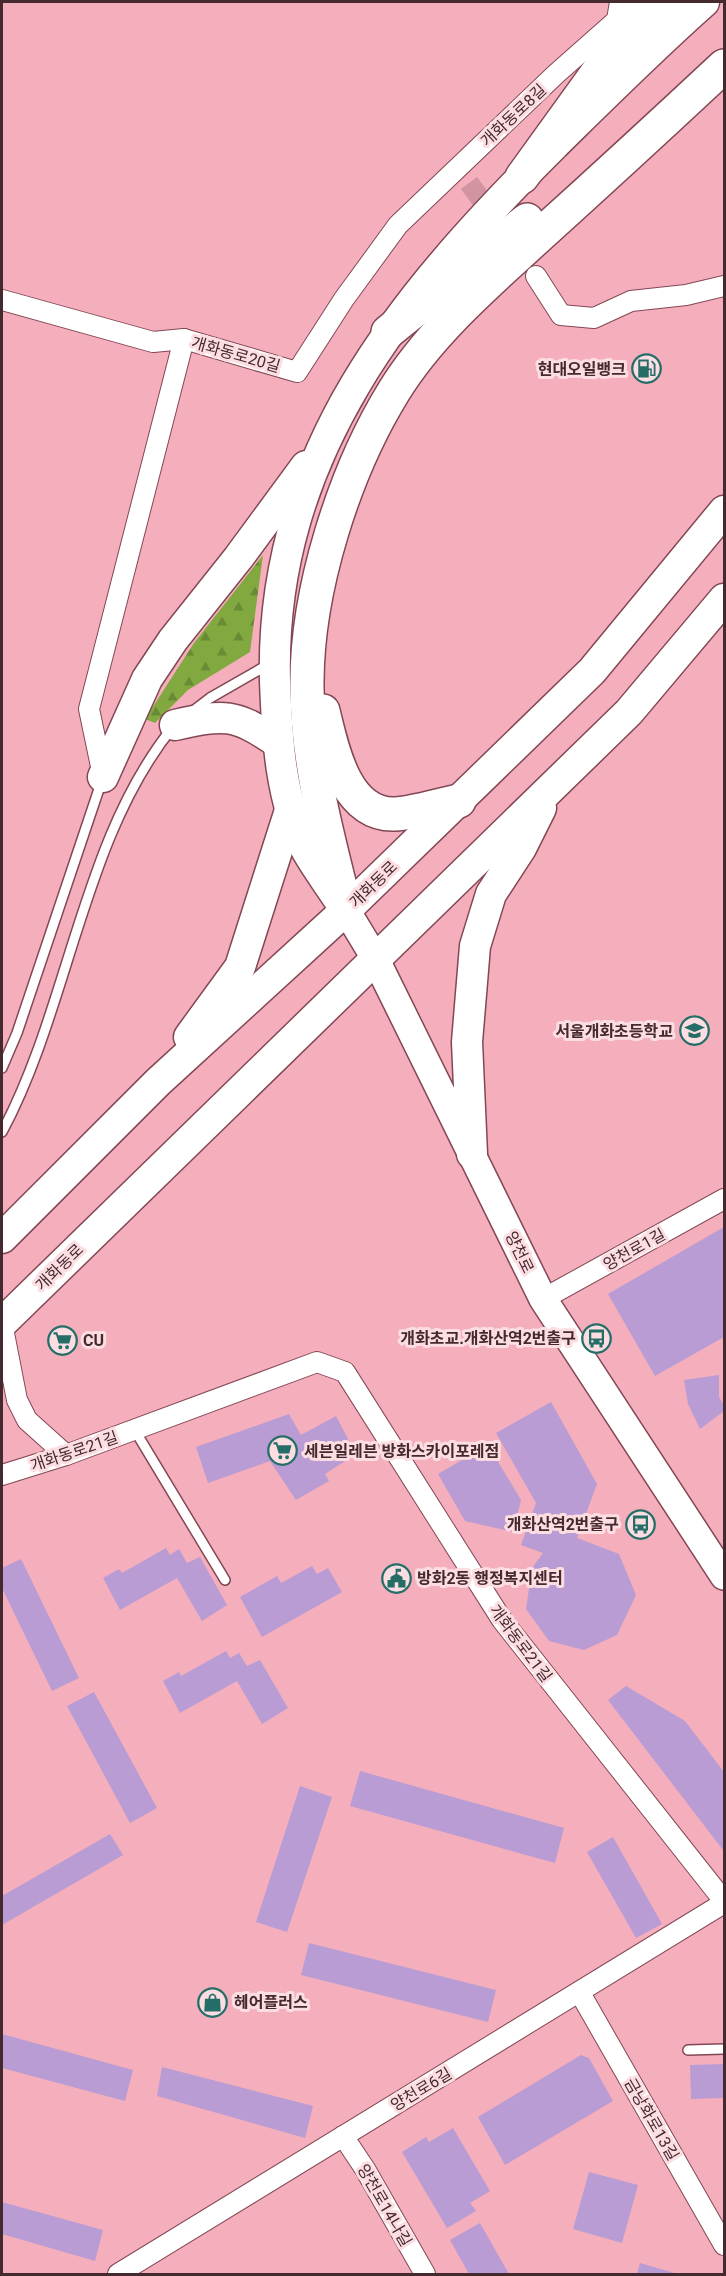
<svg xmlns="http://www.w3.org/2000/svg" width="726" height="2276" font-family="Roboto,'Noto Sans KR',sans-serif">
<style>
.forest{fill:url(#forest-firs)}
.building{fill:#b89cd3}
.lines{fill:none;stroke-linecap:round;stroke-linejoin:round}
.minor-tunnel{stroke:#d294a0;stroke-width:20;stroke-dasharray:20 10;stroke-linecap:butt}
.service-casing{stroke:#834754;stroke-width:12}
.minor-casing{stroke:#834754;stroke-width:22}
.secondary-casing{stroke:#834754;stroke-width:30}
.primary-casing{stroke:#834754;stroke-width:33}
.motorway-casing{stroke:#834754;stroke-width:36}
.service{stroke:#fff;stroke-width:9}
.minor{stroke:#fff;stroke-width:20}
.secondary{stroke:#fff;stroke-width:27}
.primary{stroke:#fff;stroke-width:30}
.motorway{stroke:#fff;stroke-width:33}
.labels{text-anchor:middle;stroke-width:6;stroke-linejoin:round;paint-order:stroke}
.street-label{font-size:16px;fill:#44292e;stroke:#fbdde2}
.poi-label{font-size:16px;font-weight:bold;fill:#44292e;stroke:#fbdde2;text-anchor:end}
</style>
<defs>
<pattern id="forest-firs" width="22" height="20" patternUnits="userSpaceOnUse" patternTransform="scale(1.5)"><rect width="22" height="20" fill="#81a93f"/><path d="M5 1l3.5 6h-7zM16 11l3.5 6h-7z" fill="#6b8a35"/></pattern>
</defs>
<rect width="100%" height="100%" fill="#f5afbc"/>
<path class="forest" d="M 263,555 L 250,652 L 188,690 L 155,723 L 145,719 L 194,643 Z"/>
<g class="building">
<path d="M 724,1227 L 724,1337 L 655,1376 L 608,1294 Z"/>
<path d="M 719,1375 L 719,1397 L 724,1405 L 724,1411 L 700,1429 L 688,1404 L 684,1380 Z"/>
<path d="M 551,1402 L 597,1484 L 577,1538 L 619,1554 L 636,1595 L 617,1635 L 584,1650 L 549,1641 L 526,1609 L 532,1568 L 543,1553 L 521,1545 L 536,1503 L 496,1433 Z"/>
<path d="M 289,1414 L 301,1435 L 336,1416 L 356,1454 L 325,1474 L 329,1481 L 296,1500 L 270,1461 L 208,1483 L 196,1447 Z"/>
<path d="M 488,1445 L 521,1500 L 513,1532 L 465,1521 L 438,1474 Z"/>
<path d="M 166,1548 L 170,1555 L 179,1549 L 187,1563 L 200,1557 L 227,1605 L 202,1621 L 177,1578 L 120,1610 L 103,1578 L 119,1569 L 122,1573 Z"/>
<path d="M 21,1559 L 79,1678 L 52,1691 L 2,1588 L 2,1568 Z"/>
<path d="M 312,1566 L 317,1574 L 328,1568 L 342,1592 L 262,1637 L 240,1597 L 277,1576 L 281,1583 Z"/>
<path d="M 226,1651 L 230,1658 L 239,1653 L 247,1666 L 260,1660 L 288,1708 L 262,1724 L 237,1681 L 180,1713 L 163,1681 L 179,1672 L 181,1676 Z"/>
<path d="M 626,1686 L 685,1721 L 724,1772 L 723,1850 L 608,1700 Z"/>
<path d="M 94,1692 L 157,1808 L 130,1823 L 67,1706 Z"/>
<path d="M 360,1771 L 564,1828 L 555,1863 L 350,1806 Z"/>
<path d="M 300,1786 L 332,1797 L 287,1932 L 256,1922 Z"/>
<path d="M 110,1834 L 123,1855 L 2,1925 L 2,1896 Z"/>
<path d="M 613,1837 L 662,1924 L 636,1938 L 587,1852 Z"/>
<path d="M 309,1943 L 496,1990 L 488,2022 L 301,1975 Z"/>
<path d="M 2,2034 L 133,2070 L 125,2101 L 2,2068 Z"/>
<path d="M 581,2055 L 589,2058 L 613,2101 L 505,2165 L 478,2117 Z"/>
<path d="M 724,2064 L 724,2098 L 691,2099 L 690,2065 Z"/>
<path d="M 162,2067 L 313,2106 L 305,2138 L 157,2096 Z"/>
<path d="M 453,2128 L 490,2191 L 470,2203 L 476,2211 L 447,2228 L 402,2152 L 426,2137 L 429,2142 Z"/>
<path d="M 589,2172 L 638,2185 L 622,2243 L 573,2229 Z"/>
<path d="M 2,2202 L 103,2230 L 95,2261 L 2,2234 Z"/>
<path d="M 480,2223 L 509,2274 L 469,2274 L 450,2240 Z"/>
<path d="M 640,2263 L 678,2274 L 637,2274 Z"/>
</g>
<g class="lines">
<path class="minor-tunnel" d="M 469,183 L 496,220"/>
<defs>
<g id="service">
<path d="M 193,711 L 210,698 L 271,663"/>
<path d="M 2,1068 L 17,1033 L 102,780"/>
<path d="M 2,1132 C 70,1005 82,839 173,727"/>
<path d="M 134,1429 L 225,1580"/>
<path d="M 688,2050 L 724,2049"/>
</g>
<g id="minor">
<path d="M 617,20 L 638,2"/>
<path d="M 536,276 L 561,315 L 594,318 L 631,301 L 686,295 L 724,286"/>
<path d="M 2,300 L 153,342 L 184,339 L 297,372 L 344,299 L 398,225 L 556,74 L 617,20 L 620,2"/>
<path d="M 103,776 L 89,709 L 184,339"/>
<path d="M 543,1299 L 724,1199"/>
<path d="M 2,1323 L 17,1400 L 27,1420 L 66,1455"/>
<path d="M 2,1475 L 66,1455 L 317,1362 L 345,1372 L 502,1620 L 724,1901"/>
<path d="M 580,1993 L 724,2245"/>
<path d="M 343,2136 L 365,2169 L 425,2274"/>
<path d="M 118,2274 L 724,1903"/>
</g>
<path id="secondary" d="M 346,910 L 375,958 L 543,1299 L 724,1576"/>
<g id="primary">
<path d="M 175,725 C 225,714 234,713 277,742"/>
<path d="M 103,777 L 147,679 L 173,640 L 239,557 L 306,466"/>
<path d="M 341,903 C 330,886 318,870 308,853 C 280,802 277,737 275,681 C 269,455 402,296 553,146 C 603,97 652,48 704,2"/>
<path d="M 189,1037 L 240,967 L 291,807"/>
<path d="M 472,1154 L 467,1042 L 475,946 L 491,894 L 521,848 L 541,808"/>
<path d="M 2,1238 L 158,1082 L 346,910 L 592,671 L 724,511"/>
<path d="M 2,1323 L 629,712 L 724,599"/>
</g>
<g id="motorway">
<path d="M 522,177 L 600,69 L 669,2"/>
<path d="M 388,332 L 527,220"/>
<path d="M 323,711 C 332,748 345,816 395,814 C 416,813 438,805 459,801"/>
<path d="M 346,910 C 328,838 307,763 307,687 C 306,591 344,472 394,391 C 431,331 488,283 539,236 C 601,180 663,123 724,66"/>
</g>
</defs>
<use href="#service" class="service-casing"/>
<use href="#minor" class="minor-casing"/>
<use href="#secondary" class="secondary-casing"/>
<use href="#primary" class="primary-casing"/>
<use href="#motorway" class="motorway-casing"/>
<use href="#service" class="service"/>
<use href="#minor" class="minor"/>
<use href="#secondary" class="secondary"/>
<use href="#primary" class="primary"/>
<use href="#motorway" class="motorway"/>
</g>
<defs>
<symbol id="fuel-ring" viewBox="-11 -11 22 22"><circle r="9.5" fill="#fbdde2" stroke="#256e68" stroke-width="1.5"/><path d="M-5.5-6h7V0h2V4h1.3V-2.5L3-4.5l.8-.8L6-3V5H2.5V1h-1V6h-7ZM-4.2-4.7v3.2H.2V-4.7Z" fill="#256e68"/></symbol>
<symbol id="school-ring" viewBox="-11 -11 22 22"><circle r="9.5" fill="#fbdde2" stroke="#256e68" stroke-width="1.5"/><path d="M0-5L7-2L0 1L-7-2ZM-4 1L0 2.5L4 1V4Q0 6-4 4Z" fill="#256e68"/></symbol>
<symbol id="bus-ring" viewBox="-11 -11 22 22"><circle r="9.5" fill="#fbdde2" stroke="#256e68" stroke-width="1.5"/><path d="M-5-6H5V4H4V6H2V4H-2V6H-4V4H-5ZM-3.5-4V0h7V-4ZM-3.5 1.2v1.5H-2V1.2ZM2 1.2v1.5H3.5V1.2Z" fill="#256e68"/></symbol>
<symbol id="supermarket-ring" viewBox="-11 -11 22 22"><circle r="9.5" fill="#fbdde2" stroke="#256e68" stroke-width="1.5"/><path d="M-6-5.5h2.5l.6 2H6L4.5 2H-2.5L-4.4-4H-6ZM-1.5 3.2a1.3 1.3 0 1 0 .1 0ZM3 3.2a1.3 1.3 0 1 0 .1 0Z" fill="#256e68"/></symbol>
<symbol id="civic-ring" viewBox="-11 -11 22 22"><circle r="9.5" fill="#fbdde2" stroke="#256e68" stroke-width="1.5"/><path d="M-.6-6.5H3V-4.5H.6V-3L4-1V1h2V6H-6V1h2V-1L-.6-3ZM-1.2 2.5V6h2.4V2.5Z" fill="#256e68"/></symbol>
<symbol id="shop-ring" viewBox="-11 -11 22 22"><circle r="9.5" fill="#fbdde2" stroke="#256e68" stroke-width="1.5"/><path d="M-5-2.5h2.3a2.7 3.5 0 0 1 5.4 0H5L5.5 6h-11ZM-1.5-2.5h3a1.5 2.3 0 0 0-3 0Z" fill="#256e68"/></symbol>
</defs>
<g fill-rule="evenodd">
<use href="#fuel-ring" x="630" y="352" width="33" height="33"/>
<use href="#school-ring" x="678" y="1014" width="33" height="33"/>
<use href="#bus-ring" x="580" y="1322" width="33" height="33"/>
<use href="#supermarket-ring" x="46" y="1324" width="33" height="33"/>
<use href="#supermarket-ring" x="266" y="1434" width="33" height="33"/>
<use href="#bus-ring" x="624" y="1508" width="33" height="33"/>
<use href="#civic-ring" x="380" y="1562" width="33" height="33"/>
<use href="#shop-ring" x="196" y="1986" width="33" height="33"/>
</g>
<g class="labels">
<g class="street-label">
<text transform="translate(513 115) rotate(-43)" y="6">개화동로8길</text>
<text transform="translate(236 354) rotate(16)" y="6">개화동로20길</text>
<text transform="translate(373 884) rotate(-44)" y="6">개화동로</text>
<text transform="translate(634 1249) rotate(-29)" y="6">양천로1길</text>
<text transform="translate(520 1252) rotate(64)" y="6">양천로</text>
<text transform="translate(59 1267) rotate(-44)" y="6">개화동로</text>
<text transform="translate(74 1451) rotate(-19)" y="6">개화동로21길</text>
<text transform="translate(521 1643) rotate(53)" y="6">개화동로21길</text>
<text transform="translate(421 2089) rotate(-31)" y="6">양천로6길</text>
<text transform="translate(652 2119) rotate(60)" y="6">금낭화로13길</text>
<text transform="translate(385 2205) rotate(60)" y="6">양천로14나길</text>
</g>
<g class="poi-label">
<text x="626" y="375">현대오일뱅크</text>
<text x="673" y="1037">서울개화초등학교</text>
<text x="576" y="1344">개화초교.개화산역2번출구</text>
<text x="83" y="1346" text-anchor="start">CU</text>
<text x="304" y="1457" text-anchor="start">세븐일레븐 방화스카이포레점</text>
<text x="619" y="1530">개화산역2번출구</text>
<text x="417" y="1584" text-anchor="start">방화2동 행정복지센터</text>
<text x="234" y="2008" text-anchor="start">헤어플러스</text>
</g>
</g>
<rect width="726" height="2276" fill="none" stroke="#44292e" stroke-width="6"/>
</svg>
